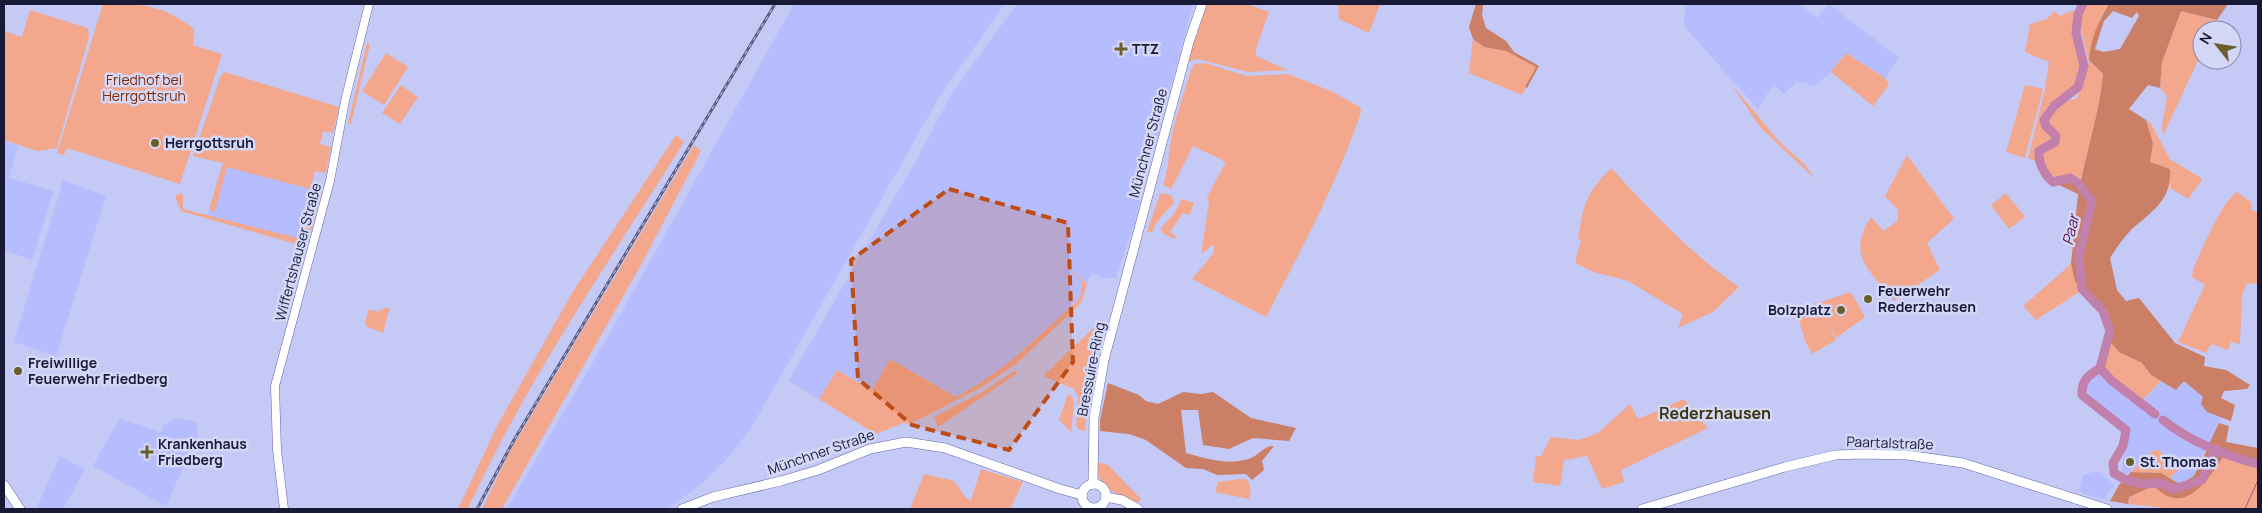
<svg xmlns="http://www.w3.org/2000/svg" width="2262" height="513" font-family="Manrope,sans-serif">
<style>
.built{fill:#b6bdfe}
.green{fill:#f3a88e}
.forest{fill:#ca7f66;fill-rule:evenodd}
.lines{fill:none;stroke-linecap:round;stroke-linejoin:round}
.stream{stroke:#8f6188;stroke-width:1}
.river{stroke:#c280ac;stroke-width:9}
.minor-casing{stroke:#6367ab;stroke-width:9}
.major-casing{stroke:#6367ab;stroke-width:10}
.minor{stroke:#fff;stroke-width:8}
.major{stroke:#fff;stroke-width:9}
.rail-casing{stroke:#5c5f82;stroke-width:3}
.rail{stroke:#d4d7f6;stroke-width:1;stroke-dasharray:4;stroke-linecap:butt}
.marked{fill:#be4c14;fill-opacity:0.2;stroke:#be4c14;stroke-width:4;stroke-dasharray:10 6;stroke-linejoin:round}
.poi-dot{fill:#685f2b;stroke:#d4d7f6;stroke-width:2}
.labels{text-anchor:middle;stroke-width:5;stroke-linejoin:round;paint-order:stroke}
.poi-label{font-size:14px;font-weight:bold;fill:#181935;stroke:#d4d7f6;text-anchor:start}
.park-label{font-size:14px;fill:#812900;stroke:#d4d7f6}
.street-label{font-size:14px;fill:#181935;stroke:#d4d7f6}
.water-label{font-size:15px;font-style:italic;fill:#60114d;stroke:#d4d7f6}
.quarter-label{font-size:16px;font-weight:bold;fill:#3d360b;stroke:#d4d7f6}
</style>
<rect width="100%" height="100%" fill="#c4c9f6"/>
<g class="built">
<path d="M 794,4 L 1005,4 L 941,94 L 775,386 L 751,428 L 726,460 L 703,483 L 667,509 L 507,509 L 614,326 Z"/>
<path d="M 1017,4 L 1193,4 L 1136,218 L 1116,278 L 1104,278 L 1092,273 L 1080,298 L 1007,366 L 956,397 L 891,359 L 872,390 L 837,370 L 819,399 L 788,381 L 917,159 L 952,93 Z"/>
<path d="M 1688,4 L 1799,4 L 1817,18 L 1829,4 L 1899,58 L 1885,78 L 1846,53 L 1831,72 L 1815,86 L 1797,81 L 1784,94 L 1773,84 L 1758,109 L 1684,26 L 1685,9 Z"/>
<path d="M 4,141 L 18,146 L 9,178 L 54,191 L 32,260 L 4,250 Z"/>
<path d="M 223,163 L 319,189 L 304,244 L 207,216 Z"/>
<path d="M 63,180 L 106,196 L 56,356 L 14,342 Z"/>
<path d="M 2099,372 L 2139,406 L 2162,380 L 2176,389 L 2183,381 L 2204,397 L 2207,412 L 2222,417 L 2194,476 L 2179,484 L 2170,478 L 2178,470 L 2152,451 L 2121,480 L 2122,465 L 2126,444 L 2124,425 L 2084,394 L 2088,381 Z"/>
<path d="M 175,418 L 196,422 L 198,435 L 166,506 L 93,466 L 119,419 L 161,432 L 164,425 Z"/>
<path d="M 60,456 L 85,469 L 63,509 L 36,509 Z"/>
<path d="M 2098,471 L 2114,486 L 2103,499 L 2083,494 L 2083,492 L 2079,491 L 2083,475 Z"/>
</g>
<g class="green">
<path d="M 103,4 C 142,4 162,4 194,29 L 193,45 L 222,54 L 180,184 L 67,148 L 64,155 L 57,153 Z"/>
<path d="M 1204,4 L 1247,4 L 1269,12 L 1255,52 L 1258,57 L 1288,70 L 1248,72 L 1198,59 L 1186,62 Z"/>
<path d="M 1338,4 L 1380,4 L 1369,33 L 1339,19 Z"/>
<path d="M 2109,4 L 2100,19 L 2089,60 L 2103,74 C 2100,110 2088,145 2081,181 L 2073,175 L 2051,177 L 2045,168 L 2041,153 L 2058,145 L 2060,139 L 2047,119 L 2059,104 L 2077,98 L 2089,63 L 2080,25 L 2080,15 L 2085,4 Z"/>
<path d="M 30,10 L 88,28 L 89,37 L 57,148 L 37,151 L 4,140 L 4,31 L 22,37 Z"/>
<path d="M 2054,11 L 2060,16 L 2071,11 L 2076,12 L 2074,32 L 2082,64 L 2075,85 L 2068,93 L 2057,99 L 2043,118 L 2043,125 L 2054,137 L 2051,143 C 2040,147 2037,149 2038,162 L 2028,158 L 2045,89 L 2049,62 L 2025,52 L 2030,24 L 2047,19 Z"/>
<path d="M 2181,11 L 2217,20 L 2212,30 L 2202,30 L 2202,52 L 2163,136 C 2160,123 2166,110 2167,96 L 2160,88 L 2162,62 Z"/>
<path d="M 1473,39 L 1484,47 L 1506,51 L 1536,67 L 1522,95 L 1469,73 Z"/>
<path d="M 367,43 L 370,44 L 351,124 L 348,123 Z"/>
<path d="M 386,53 L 408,67 L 384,105 L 362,91 Z"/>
<path d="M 1846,53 L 1885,78 L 1889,85 L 1873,106 L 1831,72 Z"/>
<path d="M 1205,63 L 1247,76 L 1288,74 L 1331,91 L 1360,107 L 1361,112 C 1337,184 1301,250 1266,317 L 1192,279 L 1214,253 L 1214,244 L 1201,254 L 1209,202 L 1207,197 L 1226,162 L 1193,146 L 1171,189 L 1163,185 C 1168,171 1168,160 1170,147 C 1174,121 1183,95 1191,70 L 1195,64 Z"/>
<path d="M 225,72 L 339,107 L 333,133 L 323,131 L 320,144 L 331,147 L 326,173 L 315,171 L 312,183 L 323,186 L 309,239 L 303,246 L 181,211 L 175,196 L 180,193 L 183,195 L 183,209 L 301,239 L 314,190 L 227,167 L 215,211 L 209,210 L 223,163 L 193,156 L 221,75 Z"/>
<path d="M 1731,84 L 1779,141 L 1805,165 L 1816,180 L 1760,127 Z"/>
<path d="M 401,85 L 418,97 L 400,124 L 382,113 Z"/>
<path d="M 2025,85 L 2043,89 L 2025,158 L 2006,152 Z"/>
<path d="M 2146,120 L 2150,122 L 2170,159 L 2201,178 L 2202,180 L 2188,199 L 2170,188 L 2170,169 L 2149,162 L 2153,143 Z"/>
<path d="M 676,135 L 684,142 C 610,261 526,381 468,509 L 458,509 L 497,426 L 572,293 Z"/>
<path d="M 694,145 L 701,151 L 641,265 L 502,509 L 482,509 L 510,451 Z"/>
<path d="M 1907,155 L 1954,219 L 1927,243 L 1940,270 L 1894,301 C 1871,271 1845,256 1871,217 L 1884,231 L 1898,220 L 1898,210 L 1885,196 Z"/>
<path d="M 1611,168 C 1651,211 1691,254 1739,287 L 1713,312 L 1678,328 L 1683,314 L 1628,281 L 1594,272 L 1575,263 L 1581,241 L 1578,239 C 1584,203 1585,195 1611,168 Z"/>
<path d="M 2237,192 L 2251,202 L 2252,210 L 2258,213 L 2258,280 L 2256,284 L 2247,283 L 2242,296 L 2240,344 L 2231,342 L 2228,350 L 2211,344 L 2206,353 L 2178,342 L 2205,285 L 2192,277 L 2193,270 C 2199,254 2224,198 2237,192 Z"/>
<path d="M 1163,193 L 1172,196 L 1174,203 L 1158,220 L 1152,232 L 1147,232 L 1160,194 Z"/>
<path d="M 2006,193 L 2025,217 L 2009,229 L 1991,205 Z"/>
<path d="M 1182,199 L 1194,203 L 1189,215 L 1183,213 L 1170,232 L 1178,238 L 1171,238 L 1162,232 L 1161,228 L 1174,214 Z"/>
<path d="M 1057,257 L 1087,284 L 1082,301 L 1073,311 L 1017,363 L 982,387 L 910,424 L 903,423 L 876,434 L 819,399 L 837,370 L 872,390 L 890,359 L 956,397 C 1004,372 1040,335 1080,298 L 1082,282 Z"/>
<path d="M 2071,264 L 2075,282 L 2081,285 L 2081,291 L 2036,320 L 2023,306 Z"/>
<path d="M 1851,292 L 1865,317 L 1836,338 L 1823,314 L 1836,340 L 1812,354 L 1805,341 L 1796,310 Z"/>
<path d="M 390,307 L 383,333 L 366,326 L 365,322 L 369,309 L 379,312 L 380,310 Z"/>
<path d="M 1104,318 L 1088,394 L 1085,431 L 1079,430 L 1076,426 L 1078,397 L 1074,389 L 1043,376 Z"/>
<path d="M 2110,342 L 2119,352 L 2142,363 L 2151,375 L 2162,380 L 2142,401 L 2103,370 Z"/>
<path d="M 1014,371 L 1018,373 L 938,427 L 934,417 L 984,391 Z"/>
<path d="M 1068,394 L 1072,396 L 1074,403 L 1071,432 L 1059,420 Z"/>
<path d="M 1684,399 L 1708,428 L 1621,470 L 1624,482 L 1602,489 L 1587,456 L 1564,460 L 1560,486 L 1533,482 L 1536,456 L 1541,456 L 1551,437 L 1579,440 L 1598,433 L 1630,404 L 1638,419 Z"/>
<path d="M 2159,450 L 2178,470 L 2170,478 L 2161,473 L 2131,472 L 2152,451 Z"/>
<path d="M 2224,456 L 2241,464 L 2258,467 L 2258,509 L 2176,509 L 2128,504 L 2129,497 L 2153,486 L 2159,490 L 2208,478 Z"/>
<path d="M 1096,462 L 1108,465 L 1141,499 L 1138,503 C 1115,491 1098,492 1096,462 Z"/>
<path d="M 981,469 L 1023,482 L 1010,509 L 910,509 L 924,474 L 954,481 L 966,498 L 971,500 Z"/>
<path d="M 1239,479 L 1246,479 C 1252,485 1251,491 1249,499 L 1215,492 L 1218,482 Z"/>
</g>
<g class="forest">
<path d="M 1476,4 L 1483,4 L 1482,15 L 1486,28 L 1506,41 L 1514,52 L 1539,66 L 1527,88 L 1525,87 L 1536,67 L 1506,51 L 1484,47 L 1473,39 L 1469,27 Z"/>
<path d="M 2109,4 L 2228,4 L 2217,20 L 2181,11 L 2162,62 L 2160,88 L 2148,85 L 2129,109 L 2146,120 L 2153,143 L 2150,162 L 2170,169 C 2172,201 2152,211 2131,230 C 2123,238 2116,249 2110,258 L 2117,290 L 2126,301 L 2139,298 L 2175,343 L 2205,357 L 2204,366 L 2226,370 L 2250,385 L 2247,389 L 2224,391 L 2221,398 L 2235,405 L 2231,421 L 2207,412 L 2201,404 L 2203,397 L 2184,381 L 2176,390 L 2151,375 L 2142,363 L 2119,352 L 2110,342 C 2114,315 2097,296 2075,282 L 2071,264 L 2078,194 L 2057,184 L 2069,180 L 2078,185 L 2081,181 C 2088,145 2100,110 2103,74 L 2089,60 C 2090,40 2099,20 2109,4 ZM 2113,11 L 2132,18 L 2137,12 L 2139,16 L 2120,49 L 2103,52 L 2095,49 L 2104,21 Z"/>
<path d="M 1108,383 L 1139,395 L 1146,401 L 1158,404 L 1183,392 L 1201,394 L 1213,392 L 1251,418 L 1296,428 L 1289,441 L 1253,438 L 1229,449 L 1203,445 L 1198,410 L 1181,410 L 1186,453 C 1207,459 1230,466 1251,458 C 1261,454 1263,446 1274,446 L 1262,461 L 1264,470 L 1252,480 L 1246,474 L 1217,475 L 1203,469 L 1186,468 L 1146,440 L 1129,434 L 1100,431 L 1100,420 Z"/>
<path d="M 2219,423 L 2229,426 L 2226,442 L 2258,448 L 2258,463 L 2246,461 L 2209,444 Z"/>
<path d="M 2208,448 L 2224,456 C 2212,472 2194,505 2170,497 C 2164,496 2158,489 2153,486 L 2129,497 L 2128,504 L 2110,501 L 2119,485 L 2131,472 L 2161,473 L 2180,484 L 2194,476 Z"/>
</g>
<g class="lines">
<path class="stream" d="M 2245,509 L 2258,480"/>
<g class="river">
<path d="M 2083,4 L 2078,14 L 2076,33 L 2084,66 L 2078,87 L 2054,106 L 2044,120 L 2046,126 L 2056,136 L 2055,142 L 2039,151 C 2038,162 2044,175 2053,182 L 2070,178 L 2078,183 L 2092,201 L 2079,256 L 2082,289 L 2103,311 L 2110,331 L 2100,368 L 2112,381 L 2155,414"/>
<path d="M 2100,368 C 2089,375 2081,380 2082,395 L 2126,430 L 2123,446 L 2113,463 L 2114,473 L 2126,480 L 2144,484 L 2160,483 L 2174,489 L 2202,480 L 2216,449"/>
<path d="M 2163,420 C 2189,441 2226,456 2258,464"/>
</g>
<defs>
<path id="minor" d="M 284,509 L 277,450 L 275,386 L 330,181 L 345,101 L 369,4"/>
<g id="major">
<path d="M 1093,484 L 1094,418 L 1104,360 L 1189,42 L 1202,4"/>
<circle cx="1094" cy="496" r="12"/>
<path d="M 4,485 L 20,509"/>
<path d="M 1106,497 L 1122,500 L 1138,509"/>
<path d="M 682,509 L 713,497 L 781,481 L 818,470 L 870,449 L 906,442 L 945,448 L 1060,489 L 1082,495"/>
<path d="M 1642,509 L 1785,467 L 1835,455 L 1862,454 L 1907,455 L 1963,463 L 2107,509"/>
</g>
</defs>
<use href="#minor" class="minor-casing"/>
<use href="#major" class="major-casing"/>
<use href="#minor" class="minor"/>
<use href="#major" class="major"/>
<defs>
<path id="rail" d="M 477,509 L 514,440 L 775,4"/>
</defs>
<use href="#rail" class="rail-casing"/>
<use href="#rail" class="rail"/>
</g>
<path class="marked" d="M 949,189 L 1068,223 L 1073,362 L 1009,450 L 912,425 L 858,379 L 851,260 Z"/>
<g class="poi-dot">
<path d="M1118.5 41.5h5v5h5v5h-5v5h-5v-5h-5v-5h5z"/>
<circle cx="155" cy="143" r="5"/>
<circle cx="1868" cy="299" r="5"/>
<circle cx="1841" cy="310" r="5"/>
<circle cx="18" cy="371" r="5"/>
<path d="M144.5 444.5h5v5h5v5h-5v5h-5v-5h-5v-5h5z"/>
<circle cx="2130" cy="462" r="5"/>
</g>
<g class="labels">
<g class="poi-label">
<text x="1132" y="54">TTZ</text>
<text x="165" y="148">Herrgottsruh</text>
<text x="1878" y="296">Feuerwehr<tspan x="1878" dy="16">Rederzhausen</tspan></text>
<text x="1831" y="315" text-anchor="end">Bolzplatz</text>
<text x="28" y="368">Freiwillige<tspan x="28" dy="16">Feuerwehr Friedberg</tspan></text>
<text x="158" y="449">Krankenhaus<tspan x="158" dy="16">Friedberg</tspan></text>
<text x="2140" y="467">St. Thomas</text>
</g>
<g class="park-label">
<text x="144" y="85">Friedhof bei<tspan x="144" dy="16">Herrgottsruh</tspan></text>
</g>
<g class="street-label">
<text transform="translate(1148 143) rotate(-75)" y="5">Münchner Straße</text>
<text transform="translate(298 252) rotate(-75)" y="5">Wiffertshauser Straße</text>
<text transform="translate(1091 369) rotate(-79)" y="5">Bressuire-Ring</text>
<text transform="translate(1890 443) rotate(2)" y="5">Paartalstraße</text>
<text transform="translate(821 452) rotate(-19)" y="5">Münchner Straße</text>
</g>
<g class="water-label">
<text transform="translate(2071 230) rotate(-77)" y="5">Paar</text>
</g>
<g class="quarter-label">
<text x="1715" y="419">Rederzhausen</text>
</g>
</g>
<rect width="2262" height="513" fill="none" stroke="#181935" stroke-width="10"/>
<g transform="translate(2217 45) rotate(300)"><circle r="24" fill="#d4d7f6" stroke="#898ba9"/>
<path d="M0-4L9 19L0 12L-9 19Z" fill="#685f2b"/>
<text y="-8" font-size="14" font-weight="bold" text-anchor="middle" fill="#181935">N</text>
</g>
</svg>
